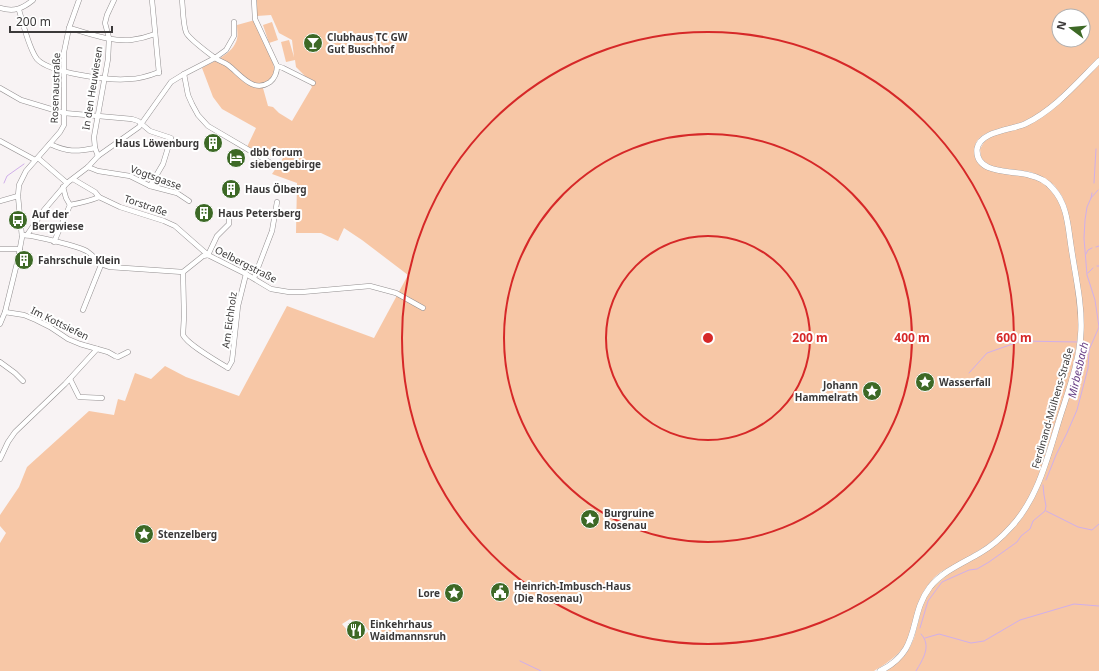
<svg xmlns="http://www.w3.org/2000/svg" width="1099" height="671" font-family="'Noto Sans',sans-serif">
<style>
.green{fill:#f7c7a6;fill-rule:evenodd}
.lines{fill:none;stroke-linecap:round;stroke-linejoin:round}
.stream{stroke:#d0afea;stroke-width:1}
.minor-casing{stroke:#938f90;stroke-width:5.5}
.major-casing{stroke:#938f90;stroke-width:6}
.minor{stroke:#fff;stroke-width:4.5}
.major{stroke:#fff;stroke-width:5.5}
.ring{fill:none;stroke:#d62828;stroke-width:2}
.labels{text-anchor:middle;stroke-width:4;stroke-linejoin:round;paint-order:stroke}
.poi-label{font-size:10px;font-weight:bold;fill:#3b3939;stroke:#fff;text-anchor:start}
.street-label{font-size:10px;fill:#3b3939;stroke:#fff}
.water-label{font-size:11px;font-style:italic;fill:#6a4187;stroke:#fff}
.centre{fill:#d62828;stroke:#fff;stroke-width:2}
.ring-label{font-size:12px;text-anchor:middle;font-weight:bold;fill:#d62828;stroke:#fff;stroke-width:4;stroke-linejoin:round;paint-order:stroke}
</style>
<rect width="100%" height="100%" fill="#f8f3f4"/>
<g class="green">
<path d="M 256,0 L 1099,0 L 1099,59 C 1075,82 1052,110 1020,123 C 1007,128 978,130 975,146 C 970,175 1002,171 1019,175 C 1028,176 1039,179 1046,185 C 1066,201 1066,230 1070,253 C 1074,279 1080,307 1078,334 C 1075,370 1061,406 1050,440 C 1043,460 1039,480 1029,498 C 1022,510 1014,521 1004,531 C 990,545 971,555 954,565 C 948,568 941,571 936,576 C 933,578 931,582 928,585 C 917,599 916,614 912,631 C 906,650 891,661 874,671 L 0,671 L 0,543 L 6,533 L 0,526 L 0,515 L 19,487 L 27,467 L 89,411 L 114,415 L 118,399 L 125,401 L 135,373 L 151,379 L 165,366 L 186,377 L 239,396 L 287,306 L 374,338 L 408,275 L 362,240 L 344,228 L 338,241 L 321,233 L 296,233 L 297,183 L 272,174 L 283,158 L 263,155 L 247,147 L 256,128 L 222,109 L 213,97 L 202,68 C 214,61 233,54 237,39 C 238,35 237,29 237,25 L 255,20 C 260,32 279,64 273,76 C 270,80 266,84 263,88 L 268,106 L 273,107 L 279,113 L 292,121 L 312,87 L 304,75 L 296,67 L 295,60 L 286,62 L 281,42 L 289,40 L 294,57 L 292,40 L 279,33 L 271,15 L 257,16 ZM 1059,16 L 1083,16 L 1083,40 L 1059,40 ZM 350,619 L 355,622 L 361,621 L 369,631 L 356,641 L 342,624 Z"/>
<path d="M 272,22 L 278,40 L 269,43 L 263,25 Z"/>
<path d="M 1099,64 L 1099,671 L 885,671 L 892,667 L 905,655 L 910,647 L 914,638 L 924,600 L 930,590 L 948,574 L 982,554 L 1012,530 L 1023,517 L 1034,498 L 1044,476 L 1080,356 L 1080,288 L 1067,208 L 1062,196 L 1054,185 L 1044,178 L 1031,172 L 993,167 L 984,162 L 981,157 L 980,149 L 984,142 L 990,137 L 1033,122 Z"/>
</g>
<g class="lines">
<g class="stream">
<path d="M 4,183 L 7,176 L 24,164"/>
<path d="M 1094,183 L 1096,149"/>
<path d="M 1091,198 L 1092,193"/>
<path d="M 1096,247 L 1099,246"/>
<path d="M 1086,254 L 1088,250 L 1092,248"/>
<path d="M 1097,266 L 1099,266"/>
<path d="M 1088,273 L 1093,268"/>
<path d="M 1085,345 L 1087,346 L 1089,350"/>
<path d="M 969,373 L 987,353 L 1021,341 L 1077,342"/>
<path d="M 1046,480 L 1056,455 L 1067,433 L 1077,410 L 1088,368 L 1089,350 L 1099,327 L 1095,300 L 1087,275 L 1084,238 L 1085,220 L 1087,207 L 1091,198 L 1098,190"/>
<path d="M 1046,511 L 1078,527 L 1092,530 L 1099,524"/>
<path d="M 920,628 L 928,601 L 942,582 L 969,570 L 977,569 L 989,562 L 1017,542 L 1021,536 L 1030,529 L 1033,521 L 1045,511 L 1046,506 L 1044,495 L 1043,485"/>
<path d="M 925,638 L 939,634 L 971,643 L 984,641 L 1020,620 L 1074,604 L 1099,606"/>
<path d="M 520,661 L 541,671"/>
<path d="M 916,671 C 923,659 932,646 921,634"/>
</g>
<defs>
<g id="minor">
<path d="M 152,0 L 159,73"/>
<path d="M 182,0 C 183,8 183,28 187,34 C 192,41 207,52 215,58 C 219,61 224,62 228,65 C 240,74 253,94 270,82 C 275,78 277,72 277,66 L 255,19 L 254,0"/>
<path d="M 0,8 C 14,12 22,9 33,0"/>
<path d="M 19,10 C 23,23 29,49 37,59 C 49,73 111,81 129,79 C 139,79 149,76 159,72"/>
<path d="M 69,28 C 89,33 110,42 131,40 C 139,39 147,37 155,34"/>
<path d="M 277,66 L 283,68 L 313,83"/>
<path d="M 184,74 L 188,95 L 192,104 L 198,115 L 208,126 L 271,163"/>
<path d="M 0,88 L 21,100 L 64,113 L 132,119 L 138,121 L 150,131 L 171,138 L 163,164 L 150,186"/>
<path d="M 0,141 L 35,160"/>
<path d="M 50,144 C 67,152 76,152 95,148"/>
<path d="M 98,156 L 95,148 L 94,137 L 108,59 L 109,38 L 105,23 L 107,15 L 114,0"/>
<path d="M 38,158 L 67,183"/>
<path d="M 88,167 L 98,171 L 130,176 L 150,186 L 177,193 L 189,201"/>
<path d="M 73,179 L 95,192 L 99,197 L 120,207 L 164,221 L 175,226 L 208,255 L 217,236 L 229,224 L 229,216"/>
<path d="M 63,187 L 66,198 L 70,205 C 80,203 90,201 99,197"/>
<path d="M 0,201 L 18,196"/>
<path d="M 22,235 C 31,235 80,246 88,252 C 98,259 95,263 110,267 L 183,272 L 203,256 L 208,255 L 246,274 L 271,289 L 289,292 L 302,292 L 370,286 L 396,293 L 423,308"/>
<path d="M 27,235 L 44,210 L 67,183 L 88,167 L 98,156 L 139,127 L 171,82 L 184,74 L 215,58 L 226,50 L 234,36 L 234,22"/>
<path d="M 54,242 L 70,205"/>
<path d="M 0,249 L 20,249"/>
<path d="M 183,272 L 184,316 L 183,335 C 188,345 217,361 228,368 L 232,361 L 238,306 L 246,274"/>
<path d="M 254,278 L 272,231 L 277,202"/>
<path d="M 83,310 L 101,265"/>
<path d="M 5,312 L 24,315 L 36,320 L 50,327 L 68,339 L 80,344 L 108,352 L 115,356 L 118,357 L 128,352"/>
<path d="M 0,324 L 5,312 L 18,259 L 22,237 L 18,196 L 19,185 L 26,171 L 60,132 L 64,125 L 64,52 L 69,28 L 79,0"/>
<path d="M 0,362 L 15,373 L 23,381"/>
<path d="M 70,379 L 79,397 L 102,398"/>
<path d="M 0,459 L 8,442 L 15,432 L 65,384 L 97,349"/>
</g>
<path id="major" d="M 880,671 C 923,650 907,617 930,587 C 943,571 963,563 980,553 C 992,546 1002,537 1011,527 C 1039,497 1048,455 1060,417 C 1069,389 1080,360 1081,330 C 1082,302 1075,274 1071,246 C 1068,226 1067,204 1053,189 C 1047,181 1039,177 1029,175 C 1013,170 975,175 977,149 C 980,131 1011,130 1025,124 C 1054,110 1076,84 1099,61"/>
</defs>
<use href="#minor" class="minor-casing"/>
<use href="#major" class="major-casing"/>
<use href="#minor" class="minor"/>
<use href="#major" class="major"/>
</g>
<g class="ring">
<circle cx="708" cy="338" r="102"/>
<circle cx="708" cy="338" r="204"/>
<circle cx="708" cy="338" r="306"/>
</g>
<defs>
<symbol id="bar-disc" viewBox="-11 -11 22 22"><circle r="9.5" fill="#3d6926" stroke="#fff"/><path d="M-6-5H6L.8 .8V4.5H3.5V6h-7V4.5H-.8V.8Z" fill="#fff"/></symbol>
<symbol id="building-disc" viewBox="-11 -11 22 22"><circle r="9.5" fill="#3d6926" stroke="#fff"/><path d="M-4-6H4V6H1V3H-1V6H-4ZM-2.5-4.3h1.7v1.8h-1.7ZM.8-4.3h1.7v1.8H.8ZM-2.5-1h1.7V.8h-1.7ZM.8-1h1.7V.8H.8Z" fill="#fff"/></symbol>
<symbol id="hotel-disc" viewBox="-11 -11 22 22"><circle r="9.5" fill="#3d6926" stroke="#fff"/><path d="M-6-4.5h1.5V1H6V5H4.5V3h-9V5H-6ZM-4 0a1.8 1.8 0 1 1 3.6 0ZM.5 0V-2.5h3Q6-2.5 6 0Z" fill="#fff"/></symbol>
<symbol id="bus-disc" viewBox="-11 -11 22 22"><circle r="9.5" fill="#3d6926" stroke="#fff"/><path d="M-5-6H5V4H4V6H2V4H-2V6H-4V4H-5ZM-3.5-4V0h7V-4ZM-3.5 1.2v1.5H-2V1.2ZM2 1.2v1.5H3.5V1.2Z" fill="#fff"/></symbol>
<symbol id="sight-disc" viewBox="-11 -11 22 22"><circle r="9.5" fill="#3d6926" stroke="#fff"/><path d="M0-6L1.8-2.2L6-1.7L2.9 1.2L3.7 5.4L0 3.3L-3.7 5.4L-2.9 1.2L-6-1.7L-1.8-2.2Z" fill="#fff"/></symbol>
<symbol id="civic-disc" viewBox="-11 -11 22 22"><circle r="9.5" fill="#3d6926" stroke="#fff"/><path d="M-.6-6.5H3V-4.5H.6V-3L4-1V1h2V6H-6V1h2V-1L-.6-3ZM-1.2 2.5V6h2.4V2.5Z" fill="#fff"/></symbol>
<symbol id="restaurant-disc" viewBox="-11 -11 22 22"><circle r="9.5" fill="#3d6926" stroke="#fff"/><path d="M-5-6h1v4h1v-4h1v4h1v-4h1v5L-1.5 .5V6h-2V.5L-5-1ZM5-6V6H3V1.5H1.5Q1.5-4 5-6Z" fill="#fff"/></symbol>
</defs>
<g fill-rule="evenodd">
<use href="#bar-disc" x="302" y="32" width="22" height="22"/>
<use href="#building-disc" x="202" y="132" width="22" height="22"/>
<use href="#hotel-disc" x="225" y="147" width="22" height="22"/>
<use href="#building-disc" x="220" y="178" width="22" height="22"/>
<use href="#building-disc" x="193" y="202" width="22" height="22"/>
<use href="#bus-disc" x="7" y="209" width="22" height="22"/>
<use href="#building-disc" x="13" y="249" width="22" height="22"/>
<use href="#sight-disc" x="914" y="371" width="22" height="22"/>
<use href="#sight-disc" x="861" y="380" width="22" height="22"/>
<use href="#sight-disc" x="579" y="508" width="22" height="22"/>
<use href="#sight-disc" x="133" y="523" width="22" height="22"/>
<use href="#civic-disc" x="489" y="581" width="22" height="22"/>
<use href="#sight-disc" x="443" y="582" width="22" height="22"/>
<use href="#restaurant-disc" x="345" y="619" width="22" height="22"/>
</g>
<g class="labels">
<g class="poi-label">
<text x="327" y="41">Clubhaus TC GW<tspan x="327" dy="12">Gut Buschhof</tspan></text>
<text x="199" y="147" text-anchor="end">Haus Löwenburg</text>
<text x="250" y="156">dbb forum<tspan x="250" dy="12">siebengebirge</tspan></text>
<text x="245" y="193">Haus Ölberg</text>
<text x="218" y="217">Haus Petersberg</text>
<text x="32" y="218">Auf der<tspan x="32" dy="12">Bergwiese</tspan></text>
<text x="38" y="264">Fahrschule Klein</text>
<text x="939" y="386">Wasserfall</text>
<text x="858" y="389" text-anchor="end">Johann<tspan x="858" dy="12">Hammelrath</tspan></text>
<text x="604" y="517">Burgruine<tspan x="604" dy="12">Rosenau</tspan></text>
<text x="158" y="538">Stenzelberg</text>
<text x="514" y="590">Heinrich-Imbusch-Haus<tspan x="514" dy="12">(Die Rosenau)</tspan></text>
<text x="440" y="597" text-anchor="end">Lore</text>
<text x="370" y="628">Einkehrhaus<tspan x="370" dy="12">Waidmannsruh</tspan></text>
</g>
<g class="street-label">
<text transform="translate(55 88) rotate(-88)" y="4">Rosenaustraße</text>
<text transform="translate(92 88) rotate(-81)" y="4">In den Heuwiesen</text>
<text transform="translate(156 177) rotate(20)" y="4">Vogtsgasse</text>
<text transform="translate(146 205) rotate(19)" y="4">Torstraße</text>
<text transform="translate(246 264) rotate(27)" y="4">Oelbergstraße</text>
<text transform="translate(229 320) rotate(-82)" y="4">Am Eichholz</text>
<text transform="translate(60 323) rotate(26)" y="4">Im Kottsiefen</text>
<text transform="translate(1052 408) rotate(-74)" y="4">Ferdinand-Mülhens-Straße</text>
</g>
<g class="water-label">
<text transform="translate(1078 370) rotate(-77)" y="4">Mirbesbach</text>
</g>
</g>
<circle cx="708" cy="338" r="6" class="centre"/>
<g class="ring-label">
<text x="810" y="342">200 m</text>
<text x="912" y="342">400 m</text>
<text x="1014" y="342">600 m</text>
</g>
<g transform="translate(1071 28) rotate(286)"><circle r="19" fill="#ffffff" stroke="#b1b0b0"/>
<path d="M0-3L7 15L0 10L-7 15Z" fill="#3d6926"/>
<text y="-6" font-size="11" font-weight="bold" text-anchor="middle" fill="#3b3939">N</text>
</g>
<path d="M10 26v6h102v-6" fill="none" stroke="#3b3939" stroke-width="2"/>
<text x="16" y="26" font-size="12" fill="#3b3939" stroke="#ffffff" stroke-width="3" paint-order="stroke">200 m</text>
</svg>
